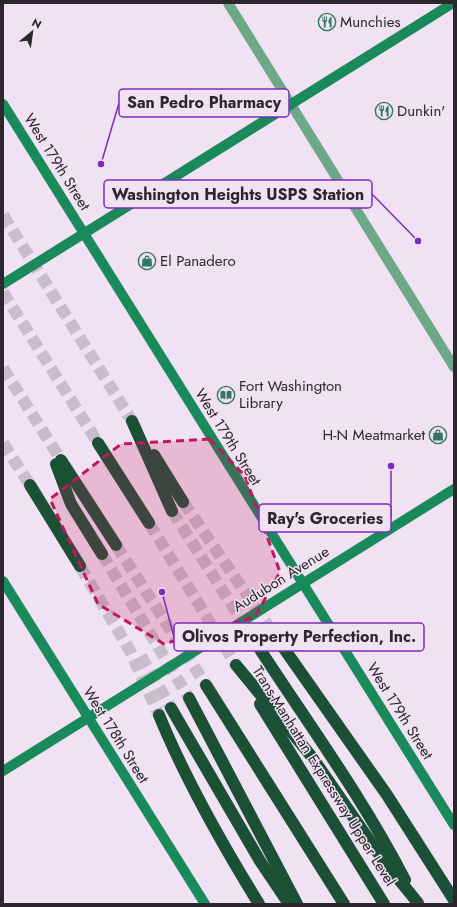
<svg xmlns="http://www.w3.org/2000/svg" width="457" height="907" font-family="Jost,sans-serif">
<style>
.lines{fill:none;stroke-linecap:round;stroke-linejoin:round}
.highway-tunnel{stroke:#c9bdcb;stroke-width:12;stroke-dasharray:12 6;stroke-linecap:butt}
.street{stroke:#6da989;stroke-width:10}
.secondary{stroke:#1a895c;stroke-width:10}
.highway{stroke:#1b5037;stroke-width:12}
.marked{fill:#c2185b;fill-opacity:0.2;stroke:#c2185b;stroke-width:3;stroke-dasharray:8 5;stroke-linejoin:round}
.labels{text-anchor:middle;stroke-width:3;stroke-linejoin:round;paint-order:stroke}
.poi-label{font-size:15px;fill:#2c272d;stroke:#f0e2f2;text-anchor:start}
.street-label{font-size:15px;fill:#2c272d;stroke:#f0e2f2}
.leader{fill:none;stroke:#7b2cbf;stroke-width:1.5}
.callout-dot{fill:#7b2cbf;stroke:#f0e2f2;stroke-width:1.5}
.callout{fill:#f0e2f2;stroke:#7b2cbf;stroke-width:1.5}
.callout-label{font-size:16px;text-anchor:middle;font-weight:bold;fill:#2c272d}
</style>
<rect width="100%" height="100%" fill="#f0e2f2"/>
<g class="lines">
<g class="highway-tunnel">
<path d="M 3,215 L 132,421"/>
<path d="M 3,292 L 98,443"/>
<path d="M 3,368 L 61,460"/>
<path d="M 3,443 L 30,485"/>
<path d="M 183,502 L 278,640"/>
<path d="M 172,511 L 261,651"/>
<path d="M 149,523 L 236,665"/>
<path d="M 116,545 L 206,685"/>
<path d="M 102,554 L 189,698"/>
<path d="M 80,566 L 130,651 L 159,715"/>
<path d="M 141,656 L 171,708"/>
</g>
<path class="street" d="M 228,3 L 454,367"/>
<g class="secondary">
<path d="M 3,104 L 454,825"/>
<path d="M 3,284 L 453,3"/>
<path d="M 3,581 L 205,904"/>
<path d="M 3,771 L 454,489"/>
</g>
<g class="highway">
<path d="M 132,421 L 172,511"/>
<path d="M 98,443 L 149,523"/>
<path d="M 154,455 L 183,502"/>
<path d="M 61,460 L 116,545"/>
<path d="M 56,464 L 71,504 L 102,554"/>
<path d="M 30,485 L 80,566"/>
<path d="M 278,640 L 387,795 L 454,900"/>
<path d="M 261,651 C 310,726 364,800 405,880"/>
<path d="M 236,665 L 312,757 L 383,860 L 418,903"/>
<path d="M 206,685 L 344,904"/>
<path d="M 189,698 L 297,904"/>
<path d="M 260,704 L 384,904"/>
<path d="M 171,708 L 260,861 L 289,904"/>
<path d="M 159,715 C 186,781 222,844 259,904"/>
</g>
</g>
<path class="marked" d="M 210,439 L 245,476 L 280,572 L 255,617 L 164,644 L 98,604 L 50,499 L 121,444 Z"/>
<defs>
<symbol id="restaurant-ring" viewBox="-11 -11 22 22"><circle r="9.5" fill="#f0e2f2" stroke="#30756a" stroke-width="1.5"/><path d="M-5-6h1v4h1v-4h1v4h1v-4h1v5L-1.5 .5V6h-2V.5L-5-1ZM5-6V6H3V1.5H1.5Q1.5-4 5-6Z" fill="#30756a"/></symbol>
<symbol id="shop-ring" viewBox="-11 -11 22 22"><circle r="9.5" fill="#f0e2f2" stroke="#30756a" stroke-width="1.5"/><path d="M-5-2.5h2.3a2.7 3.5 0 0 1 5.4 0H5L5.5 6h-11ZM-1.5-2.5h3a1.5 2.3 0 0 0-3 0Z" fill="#30756a"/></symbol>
<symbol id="library-ring" viewBox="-11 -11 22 22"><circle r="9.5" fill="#f0e2f2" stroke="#30756a" stroke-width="1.5"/><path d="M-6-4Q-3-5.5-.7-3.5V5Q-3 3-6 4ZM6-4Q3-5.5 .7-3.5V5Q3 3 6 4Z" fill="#30756a"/></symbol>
</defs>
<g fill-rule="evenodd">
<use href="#restaurant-ring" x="317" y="12" width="20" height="20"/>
<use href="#restaurant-ring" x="374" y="101" width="20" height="20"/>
<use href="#shop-ring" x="137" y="251" width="20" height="20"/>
<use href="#library-ring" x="216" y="385" width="20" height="20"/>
<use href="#shop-ring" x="428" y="425" width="20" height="20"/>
</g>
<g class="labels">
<g class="poi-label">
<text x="340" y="27">Munchies</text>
<text x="397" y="116">Dunkin'</text>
<text x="160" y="266">El Panadero</text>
<text x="239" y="391">Fort Washington<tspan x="239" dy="17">Library</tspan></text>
<text x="425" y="440" text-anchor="end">H-N Meatmarket</text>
</g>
<g class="street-label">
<text transform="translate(57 162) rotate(58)" y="5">West 179th Street</text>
<text transform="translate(228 437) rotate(58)" y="5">West 179th Street</text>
<text transform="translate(281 579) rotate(-32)" y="5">Audubon Avenue</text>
<text transform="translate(400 711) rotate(58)" y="5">West 179th Street</text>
<text transform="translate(116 735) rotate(58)" y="5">West 178th Street</text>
<text transform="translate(324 776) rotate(58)" y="5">Trans-Manhattan Expressway Upper Level</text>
</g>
</g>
<path class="leader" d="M101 164L119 103M418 241L372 194M391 466L391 518M162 592L174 637"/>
<g class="callout-dot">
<circle cx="101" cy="164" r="4"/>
<circle cx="418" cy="241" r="4"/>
<circle cx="391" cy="466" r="4"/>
<circle cx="162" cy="592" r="4"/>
</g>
<g class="callout">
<rect x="119" y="89" width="170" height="28" rx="4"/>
<rect x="104" y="180" width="268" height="28" rx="4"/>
<rect x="259" y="504" width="132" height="28" rx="4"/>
<rect x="174" y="623" width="250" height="28" rx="4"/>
</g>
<g class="callout-label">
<text x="204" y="108">San Pedro Pharmacy</text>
<text x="238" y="200">Washington Heights USPS Station</text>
<text x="325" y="524">Ray's Groceries</text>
<text x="299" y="642">Olivos Property Perfection, Inc.</text>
</g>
<rect width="457" height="907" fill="none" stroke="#2c272d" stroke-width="8"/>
<g transform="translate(32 32) rotate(29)" stroke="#f0e2f2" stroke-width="3" paint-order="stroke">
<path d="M0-3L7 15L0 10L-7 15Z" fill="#2c272d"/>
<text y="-6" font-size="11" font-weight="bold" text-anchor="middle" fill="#2c272d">N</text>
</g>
</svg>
